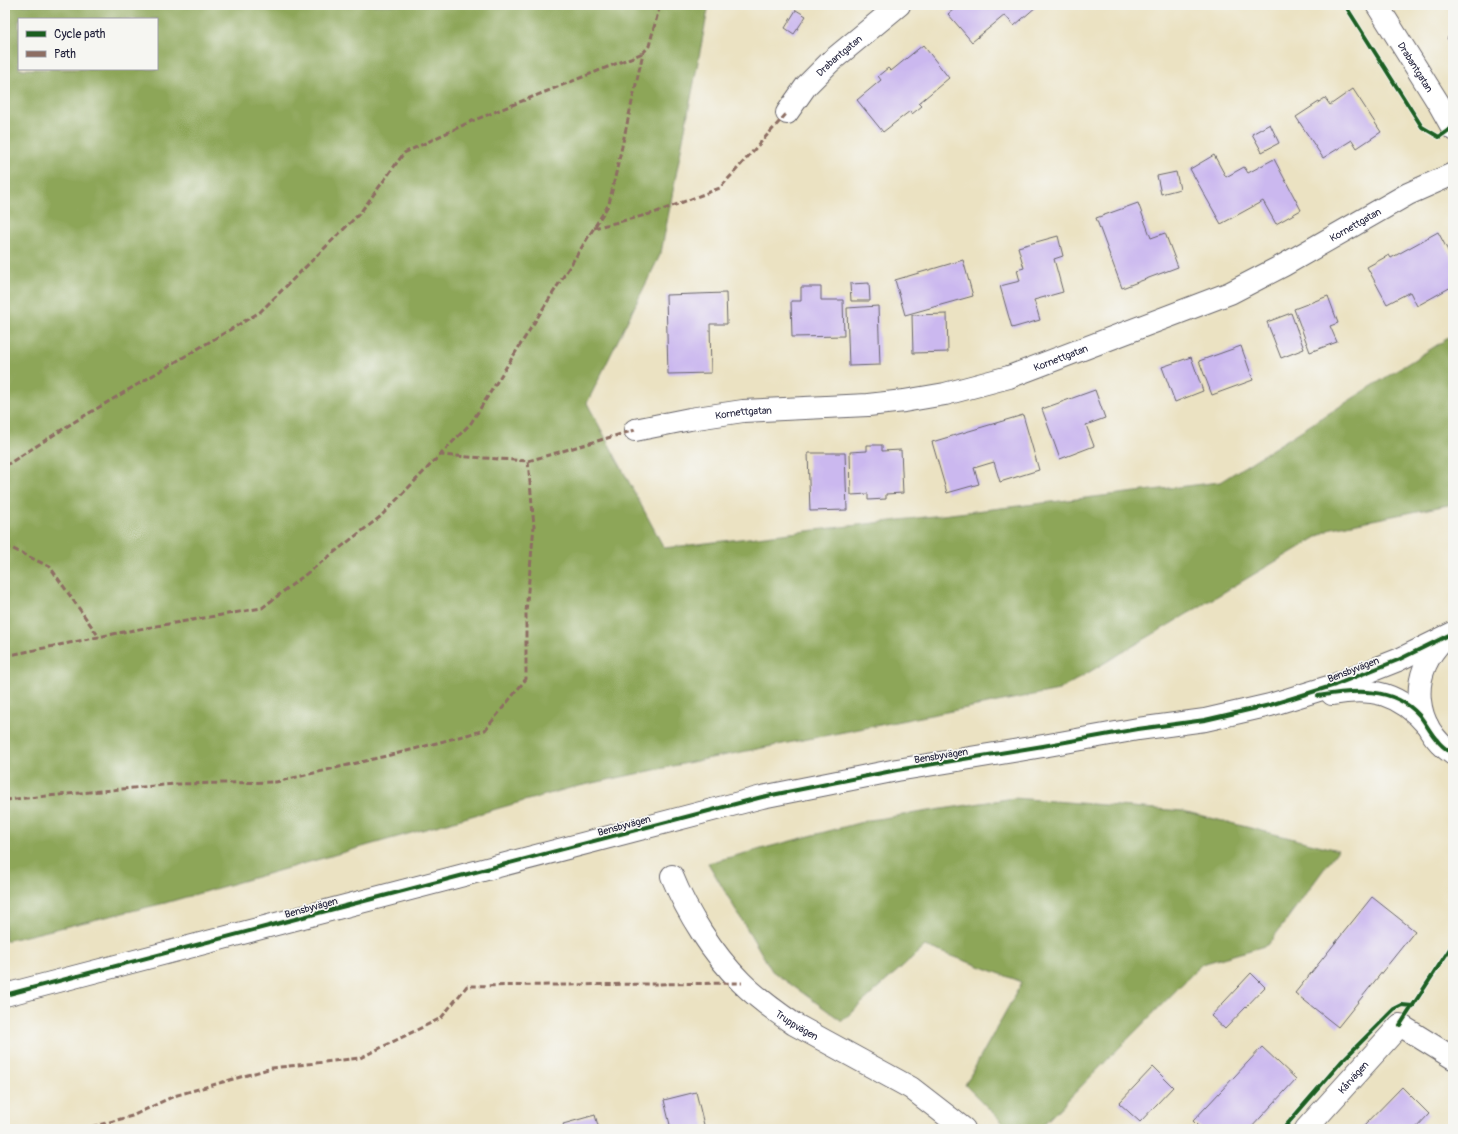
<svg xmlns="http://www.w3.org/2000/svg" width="1458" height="1134" font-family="Pangolin,sans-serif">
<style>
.forest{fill:#8da658;stroke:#58644a;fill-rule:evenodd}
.building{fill:#cbb8ef}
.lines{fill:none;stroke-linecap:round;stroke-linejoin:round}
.street-casing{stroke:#68656a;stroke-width:24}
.secondary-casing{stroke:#68656a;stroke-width:24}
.street{stroke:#fff;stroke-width:22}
.secondary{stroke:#fff;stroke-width:22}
.quiet{stroke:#8d6e63;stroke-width:3;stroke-dasharray:6 3;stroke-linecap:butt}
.cycleway-casing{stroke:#f6f6f2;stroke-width:6}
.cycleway{stroke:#1b5e20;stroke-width:4}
.labels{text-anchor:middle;stroke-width:3.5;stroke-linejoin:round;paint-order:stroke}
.street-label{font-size:10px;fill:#22223b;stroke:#f6f6f2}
</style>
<rect width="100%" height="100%" fill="#f6f6f2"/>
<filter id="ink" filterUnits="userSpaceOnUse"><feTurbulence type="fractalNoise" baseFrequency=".025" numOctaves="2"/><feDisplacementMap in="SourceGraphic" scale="8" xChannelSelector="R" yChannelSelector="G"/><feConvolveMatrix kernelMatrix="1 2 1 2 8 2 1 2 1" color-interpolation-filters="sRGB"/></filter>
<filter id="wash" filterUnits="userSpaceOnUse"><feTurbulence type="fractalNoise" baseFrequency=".012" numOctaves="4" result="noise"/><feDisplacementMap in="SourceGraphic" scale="16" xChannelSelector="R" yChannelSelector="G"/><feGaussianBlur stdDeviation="0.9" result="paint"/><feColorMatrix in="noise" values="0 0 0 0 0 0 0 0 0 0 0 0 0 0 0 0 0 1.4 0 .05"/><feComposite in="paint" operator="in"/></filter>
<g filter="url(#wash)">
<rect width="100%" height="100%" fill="#ebe2c2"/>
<g class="forest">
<path d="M 5,5 L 709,5 L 661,253 L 587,403 L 664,548 L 1220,482 L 1453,335 L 1453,504 L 1332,528 L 1059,690 L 706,759 L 570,788 L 165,903 L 5,941 ZM 19,19 L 157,19 L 157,69 L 19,69 Z"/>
<path d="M 1014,798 L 1183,811 L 1338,850 L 1268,945 L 1202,964 L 1039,1129 L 1009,1129 L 965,1085 L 1022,982 L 925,946 L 842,1021 L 772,971 L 708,863 L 870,820 Z"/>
</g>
<g id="blocks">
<g class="building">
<path d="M 959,5 L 966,6 L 967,5 L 1036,5 L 1037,6 L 1014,26 L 1005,15 L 972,42 L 948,14 Z"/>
<path d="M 796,10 L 806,16 L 794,34 L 785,28 Z"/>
<path d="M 1453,34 L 1453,47 L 1447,38 Z"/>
<path d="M 923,45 L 949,78 L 919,103 L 922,106 L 912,114 L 910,111 L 883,132 L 857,100 L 881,80 L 878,76 L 888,68 L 891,71 Z"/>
<path d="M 1353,89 L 1381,132 L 1357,148 L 1352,140 L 1323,158 L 1296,117 L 1325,98 L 1330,105 Z"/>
<path d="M 1270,124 L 1279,143 L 1262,152 L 1252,134 Z"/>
<path d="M 1214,155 L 1226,177 L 1244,167 L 1248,173 L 1274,159 L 1301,210 L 1276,224 L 1263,201 L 1221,224 L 1190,169 Z"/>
<path d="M 1176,172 L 1180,189 L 1161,194 L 1157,176 Z"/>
<path d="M 1138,203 L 1151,238 L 1165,233 L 1178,267 L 1122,288 L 1096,218 Z"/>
<path d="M 1438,232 L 1453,260 L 1453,286 L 1417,306 L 1410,292 L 1387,304 L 1367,267 L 1389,255 L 1391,258 Z"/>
<path d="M 1058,236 L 1063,256 L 1054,259 L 1063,292 L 1034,300 L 1040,320 L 1012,328 L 1000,286 L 1020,281 L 1017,270 L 1024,268 L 1018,247 Z"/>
<path d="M 963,260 L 973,296 L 905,315 L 895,280 Z"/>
<path d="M 869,283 L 870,301 L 851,301 L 850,284 Z"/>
<path d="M 801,287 L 821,287 L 821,300 L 843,300 L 844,336 L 792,337 L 791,301 L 801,301 Z"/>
<path d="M 726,293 L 727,324 L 710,324 L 711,373 L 668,374 L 666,295 Z"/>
<path d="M 1328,296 L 1338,323 L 1330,326 L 1337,342 L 1310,352 L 1294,309 Z"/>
<path d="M 878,306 L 880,365 L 849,366 L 847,308 Z"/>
<path d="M 1291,313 L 1304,349 L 1281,358 L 1267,322 Z"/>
<path d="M 947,314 L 948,352 L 913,353 L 912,315 Z"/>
<path d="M 1241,346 L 1253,380 L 1212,395 L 1199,361 Z"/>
<path d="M 1191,357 L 1203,391 L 1175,402 L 1162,367 Z"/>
<path d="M 1095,390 L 1105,418 L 1086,425 L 1094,446 L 1060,459 L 1042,409 Z"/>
<path d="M 1023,415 L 1039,470 L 1000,482 L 994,462 L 974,468 L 979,484 L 947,493 L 932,442 Z"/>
<path d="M 867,445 L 882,445 L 882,451 L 901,450 L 903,493 L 886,494 L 886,499 L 868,500 L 868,494 L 851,495 L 850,452 L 867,451 Z"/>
<path d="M 808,453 L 845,453 L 847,510 L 810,511 Z"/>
<path d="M 1372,897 L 1415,931 L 1338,1027 L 1295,993 Z"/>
<path d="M 1251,973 L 1265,987 L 1225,1029 L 1211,1016 Z"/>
<path d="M 1262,1047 L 1296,1079 L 1250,1129 L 1201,1129 L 1193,1121 Z"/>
<path d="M 1153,1067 L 1173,1087 L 1140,1122 L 1119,1103 Z"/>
<path d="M 1402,1087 L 1429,1114 L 1415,1129 L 1361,1129 Z"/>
<path d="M 696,1092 L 705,1129 L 671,1129 L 664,1100 Z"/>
<path d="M 595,1115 L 599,1129 L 565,1129 L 563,1124 Z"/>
</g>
</g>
</g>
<g filter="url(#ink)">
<use href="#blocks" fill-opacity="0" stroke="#68656a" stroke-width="1"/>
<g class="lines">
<defs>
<g id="street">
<path id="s1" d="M 1377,5 L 1439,104 L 1453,129"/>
<path id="s2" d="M 787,113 L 806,86 L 830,62 L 899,5"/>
<path id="s3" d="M 635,430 L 690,419 L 743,411 L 868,405 L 904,401 L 945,394 L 1009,377 L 1230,293 L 1284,265 L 1408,194 L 1453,174"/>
<path id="s4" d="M 672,876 C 687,913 713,954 741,982 C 757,998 775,1011 794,1024 L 911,1088 L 964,1129"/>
<path id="s5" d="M 1306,1129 L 1400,1025 L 1453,1058"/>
</g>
<g id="secondary">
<path d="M 1443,640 C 1408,675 1413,726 1453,754"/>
<path d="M 1332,694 C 1372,686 1400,694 1427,725"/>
<path d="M 5,995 L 762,797 L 897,770 L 1043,746 L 1138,729 L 1205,720 L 1270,705 L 1335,685 L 1398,660 L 1453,633"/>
</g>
</defs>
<use href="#street" class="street-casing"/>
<use href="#secondary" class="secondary-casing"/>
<use href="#street" class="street"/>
<use href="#secondary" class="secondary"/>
<g class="quiet">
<path d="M 594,228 L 654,213 L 720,188 L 787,113"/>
<path d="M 528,461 L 635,430"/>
<path d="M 5,466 L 74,422 L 260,312 L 360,213 L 404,153 L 472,121 L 643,53"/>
<path d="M 5,545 L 50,567 L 99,637"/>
<path d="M 5,656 L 128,631 L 262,608 L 380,517 L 471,423 L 609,204 L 643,53 L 649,46 L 660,5"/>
<path d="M 5,800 L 175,784 L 276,782 L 403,752 L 485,730 L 526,679 L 526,612 L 534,526 L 528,461 L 440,455"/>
<path d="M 83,1129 L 132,1116 L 174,1096 L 272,1068 L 360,1058 L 441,1018 L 467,986 L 742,983"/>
</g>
<defs>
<g id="cycleway">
<path d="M 1345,5 L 1422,127 L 1439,137 L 1453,127"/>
<path d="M 1318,696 C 1353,690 1393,686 1419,715 C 1426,723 1430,733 1437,740 C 1441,746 1447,750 1453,754"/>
<path d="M 5,995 L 762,797 L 897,770 L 1043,746 L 1138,729 L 1205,720 L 1270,705 L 1335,685 L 1398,660 L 1453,633"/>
<path d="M 1400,1025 L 1453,944"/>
<path d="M 1283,1129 L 1341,1062 L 1394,1009 L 1402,1005 L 1413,1006"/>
</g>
</defs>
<use href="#cycleway" class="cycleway-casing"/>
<use href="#cycleway" class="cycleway"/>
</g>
</g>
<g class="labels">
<g class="street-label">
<text dy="4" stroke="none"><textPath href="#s2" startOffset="78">Drabantgatan</textPath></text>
<text dy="4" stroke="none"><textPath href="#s1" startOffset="73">Drabantgatan</textPath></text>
<text dy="4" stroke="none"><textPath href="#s3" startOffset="758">Kornettgatan</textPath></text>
<text dy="4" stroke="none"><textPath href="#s3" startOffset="434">Kornettgatan</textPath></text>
<text dy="4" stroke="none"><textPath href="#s3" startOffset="110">Kornettgatan</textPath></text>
<text transform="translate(1353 669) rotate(-21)" y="4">Bensbyvägen</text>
<text transform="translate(941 755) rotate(-9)" y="4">Bensbyvägen</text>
<text transform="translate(624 825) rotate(-15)" y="4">Bensbyvägen</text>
<text transform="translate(311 907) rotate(-15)" y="4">Bensbyvägen</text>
<text dy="4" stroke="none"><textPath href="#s4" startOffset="198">Truppvägen</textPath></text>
<text dy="4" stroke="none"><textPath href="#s5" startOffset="70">Kårvägen</textPath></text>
</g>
</g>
<rect width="1458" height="1134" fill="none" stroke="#f6f6f2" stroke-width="20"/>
<rect x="18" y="18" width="140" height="52" fill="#f6f6f2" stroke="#a1a1a9"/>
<rect x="26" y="31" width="20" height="6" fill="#1b5e20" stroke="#a1a1a9"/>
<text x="54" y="38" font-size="12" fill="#22223b">Cycle path</text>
<rect x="26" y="51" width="20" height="6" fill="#8d6e63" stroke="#a1a1a9"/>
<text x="54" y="58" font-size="12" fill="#22223b">Path</text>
</svg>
